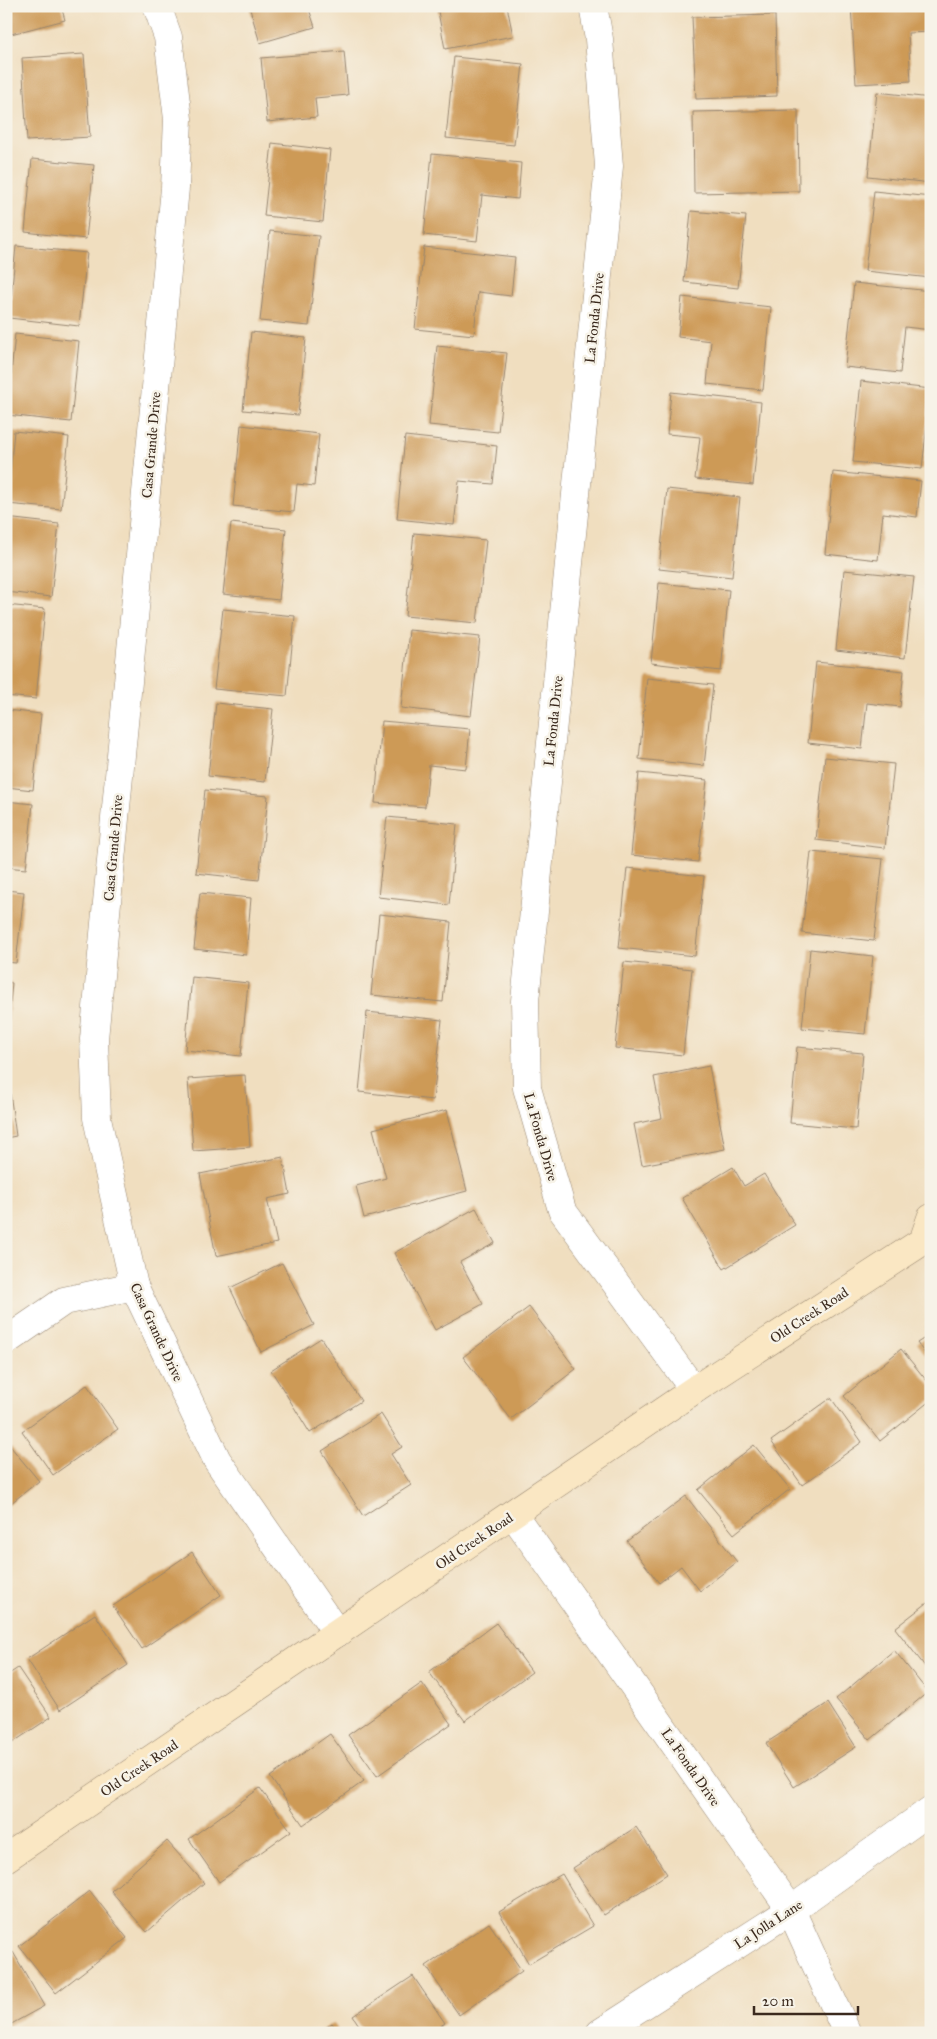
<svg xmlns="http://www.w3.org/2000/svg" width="937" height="2039" font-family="'IM FELL Great Primer',serif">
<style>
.building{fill:#cd9a56}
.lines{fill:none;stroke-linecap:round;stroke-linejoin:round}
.street-casing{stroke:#96846e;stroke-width:29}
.secondary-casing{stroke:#96846e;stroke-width:29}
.street{stroke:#fff;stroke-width:28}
.secondary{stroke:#fae7c3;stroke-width:28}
.labels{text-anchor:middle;stroke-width:5;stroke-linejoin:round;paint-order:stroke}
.street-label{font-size:14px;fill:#3b2a1e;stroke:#f7f3e8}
</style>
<rect width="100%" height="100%" fill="#f7f3e8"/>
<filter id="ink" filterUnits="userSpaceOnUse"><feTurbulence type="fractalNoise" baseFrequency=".02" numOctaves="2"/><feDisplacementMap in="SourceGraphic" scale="10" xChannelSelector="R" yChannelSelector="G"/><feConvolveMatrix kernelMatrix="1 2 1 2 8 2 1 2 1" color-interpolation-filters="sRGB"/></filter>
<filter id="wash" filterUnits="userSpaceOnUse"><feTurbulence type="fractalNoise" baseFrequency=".0096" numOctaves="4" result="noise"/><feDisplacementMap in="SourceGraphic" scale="20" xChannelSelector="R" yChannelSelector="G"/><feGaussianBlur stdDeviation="1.12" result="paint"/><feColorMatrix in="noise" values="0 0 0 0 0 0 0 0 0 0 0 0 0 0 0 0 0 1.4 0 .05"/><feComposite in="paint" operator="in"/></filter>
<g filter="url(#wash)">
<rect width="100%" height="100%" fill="#f0debf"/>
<g id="blocks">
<g class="building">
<path d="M 6,6 L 61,6 L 65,20 L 11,34 L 6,15 Z"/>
<path d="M 249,6 L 308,6 L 315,27 L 260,43 Z"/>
<path d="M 437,6 L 507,6 L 513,36 L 445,49 Z"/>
<path d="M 851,6 L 931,6 L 931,32 L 908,33 L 911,81 L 856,84 Z"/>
<path d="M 775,15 L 777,96 L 696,99 L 692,17 Z"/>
<path d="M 344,51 L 348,95 L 315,98 L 317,117 L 267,122 L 261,58 Z"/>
<path d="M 84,54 L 90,137 L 27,141 L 22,58 Z"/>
<path d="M 454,57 L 523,64 L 514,145 L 446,138 Z"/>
<path d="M 877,92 L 931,98 L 931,183 L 868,176 Z"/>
<path d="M 798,110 L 799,191 L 694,193 L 693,112 Z"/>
<path d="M 272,143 L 330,150 L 323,222 L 264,216 Z"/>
<path d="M 432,154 L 521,163 L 518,199 L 482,195 L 477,241 L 424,235 Z"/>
<path d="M 32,159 L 94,165 L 86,239 L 25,232 Z"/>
<path d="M 874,191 L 931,197 L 931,278 L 865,271 Z"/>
<path d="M 691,211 L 746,216 L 738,288 L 684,282 Z"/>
<path d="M 270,231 L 319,236 L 309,326 L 260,321 Z"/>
<path d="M 16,246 L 87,253 L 79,326 L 9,318 Z"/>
<path d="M 424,247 L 515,257 L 511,296 L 478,292 L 474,335 L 415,329 Z"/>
<path d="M 854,283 L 931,291 L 931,330 L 905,327 L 900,373 L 845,367 Z"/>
<path d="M 682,297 L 771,307 L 763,390 L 707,384 L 711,341 L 678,337 Z"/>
<path d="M 251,332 L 306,338 L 298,415 L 243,410 Z"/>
<path d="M 15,334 L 79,341 L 71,422 L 7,415 Z"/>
<path d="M 437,346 L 507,353 L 498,432 L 429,425 Z"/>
<path d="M 861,381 L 931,389 L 922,469 L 853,462 Z"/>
<path d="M 671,392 L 761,402 L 753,485 L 695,479 L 700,437 L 667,434 Z"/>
<path d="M 241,425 L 319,434 L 314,486 L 297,484 L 294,512 L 233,506 Z"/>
<path d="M 14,431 L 69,437 L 61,509 L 7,504 Z"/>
<path d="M 405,436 L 497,446 L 493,484 L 459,481 L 454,525 L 397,519 Z"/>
<path d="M 833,472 L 921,481 L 917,517 L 883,513 L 878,560 L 825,554 Z"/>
<path d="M 667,489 L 740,497 L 732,577 L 659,569 Z"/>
<path d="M 6,518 L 59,524 L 51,597 L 6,592 Z"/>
<path d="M 231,523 L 286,529 L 279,600 L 223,594 Z"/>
<path d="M 414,533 L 486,540 L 477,623 L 405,616 Z"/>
<path d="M 844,570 L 914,577 L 905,658 L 836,650 Z"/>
<path d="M 659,583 L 729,590 L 721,671 L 651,663 Z"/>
<path d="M 6,605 L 45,609 L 36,699 L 6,696 Z"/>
<path d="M 223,609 L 295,616 L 287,696 L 214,689 Z"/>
<path d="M 409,630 L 480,637 L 471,716 L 401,708 Z"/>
<path d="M 816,662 L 904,671 L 900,707 L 867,703 L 862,749 L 808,743 Z"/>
<path d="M 647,678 L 713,685 L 704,766 L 639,759 Z"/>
<path d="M 216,703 L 273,709 L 265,782 L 208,776 Z"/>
<path d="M 6,710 L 41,714 L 33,790 L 6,787 Z"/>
<path d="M 382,721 L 470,729 L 466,769 L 429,765 L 425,807 L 375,803 Z"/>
<path d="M 825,757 L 894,764 L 885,848 L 816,840 Z"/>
<path d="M 639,773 L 707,780 L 698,862 L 631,855 Z"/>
<path d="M 205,790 L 268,796 L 259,880 L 196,873 Z"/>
<path d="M 6,801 L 33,804 L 26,869 L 6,867 Z"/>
<path d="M 387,817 L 457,824 L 449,905 L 378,897 Z"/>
<path d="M 811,852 L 883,859 L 874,941 L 802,933 Z"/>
<path d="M 627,868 L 704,876 L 695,956 L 619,948 Z"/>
<path d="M 6,890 L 24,892 L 16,963 L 6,962 Z"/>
<path d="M 200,893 L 251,898 L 246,955 L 194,949 Z"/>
<path d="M 379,914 L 451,922 L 443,1002 L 371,995 Z"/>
<path d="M 810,949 L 873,956 L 865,1034 L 802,1028 Z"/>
<path d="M 624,962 L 692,969 L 683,1055 L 615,1048 Z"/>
<path d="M 192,977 L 248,983 L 241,1056 L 185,1050 Z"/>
<path d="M 6,982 L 12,983 L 8,1023 L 6,1023 Z"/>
<path d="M 367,1012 L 442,1020 L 433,1100 L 359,1092 Z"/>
<path d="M 797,1047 L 863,1053 L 856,1129 L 790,1123 Z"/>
<path d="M 6,1064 L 16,1136 L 6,1138 Z"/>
<path d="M 709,1066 L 725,1149 L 642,1165 L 634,1124 L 662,1118 L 654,1077 Z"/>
<path d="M 245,1075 L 250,1147 L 193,1151 L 188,1079 Z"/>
<path d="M 447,1110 L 467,1191 L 364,1218 L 356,1186 L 386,1178 L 373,1129 Z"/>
<path d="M 283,1157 L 290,1194 L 267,1199 L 277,1243 L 216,1256 L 200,1174 Z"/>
<path d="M 733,1167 L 744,1186 L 764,1174 L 795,1225 L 724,1269 L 682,1198 Z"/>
<path d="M 476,1208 L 495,1243 L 460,1262 L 483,1304 L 435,1330 L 394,1253 Z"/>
<path d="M 282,1263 L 314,1325 L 261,1352 L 230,1288 Z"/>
<path d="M 529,1307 L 576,1369 L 511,1419 L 463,1357 Z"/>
<path d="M 931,1334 L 931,1362 L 917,1343 Z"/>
<path d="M 321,1338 L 361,1401 L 310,1433 L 271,1370 Z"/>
<path d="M 901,1349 L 931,1386 L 931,1400 L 880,1441 L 844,1396 Z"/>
<path d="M 87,1385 L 118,1429 L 53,1475 L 22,1431 Z"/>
<path d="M 831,1398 L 862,1442 L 802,1485 L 771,1441 Z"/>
<path d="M 381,1414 L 402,1447 L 391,1454 L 411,1485 L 363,1516 L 322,1451 Z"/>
<path d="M 6,1441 L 39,1481 L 6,1507 Z"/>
<path d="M 754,1445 L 790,1489 L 734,1534 L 698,1490 Z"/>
<path d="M 686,1496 L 737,1562 L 700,1591 L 681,1566 L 659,1583 L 627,1541 Z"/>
<path d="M 192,1552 L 221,1595 L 142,1649 L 113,1606 Z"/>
<path d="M 931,1600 L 931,1674 L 895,1628 Z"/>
<path d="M 95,1614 L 128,1665 L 60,1710 L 27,1659 Z"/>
<path d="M 496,1623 L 532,1672 L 465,1721 L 429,1672 Z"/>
<path d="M 894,1650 L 928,1692 L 870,1740 L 836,1699 Z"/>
<path d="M 18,1668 L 51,1717 L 6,1747 L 6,1676 Z"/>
<path d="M 422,1683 L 451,1724 L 377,1776 L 348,1735 Z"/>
<path d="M 828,1703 L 856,1747 L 794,1787 L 766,1743 Z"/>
<path d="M 330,1734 L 364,1781 L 303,1825 L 270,1777 Z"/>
<path d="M 260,1788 L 291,1831 L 219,1882 L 189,1839 Z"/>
<path d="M 636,1827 L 667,1874 L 604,1915 L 573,1868 Z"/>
<path d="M 167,1841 L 204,1883 L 147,1932 L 111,1891 Z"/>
<path d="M 562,1874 L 593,1926 L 529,1964 L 499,1912 Z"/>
<path d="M 90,1891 L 127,1938 L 56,1993 L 19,1946 Z"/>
<path d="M 489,1923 L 522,1971 L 459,2015 L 426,1966 Z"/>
<path d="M 13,1952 L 44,2006 L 6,2027 L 6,1956 Z"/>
<path d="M 413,1976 L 445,2023 L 430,2033 L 364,2033 L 353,2016 Z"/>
<path d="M 332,2023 L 340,2033 L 319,2033 Z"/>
</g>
</g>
</g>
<g filter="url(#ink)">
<use href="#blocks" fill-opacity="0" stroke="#96846e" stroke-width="1"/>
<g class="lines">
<defs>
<g id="street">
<path d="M 157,6 L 168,37 L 178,119 L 175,188 L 94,1039 L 97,1118 L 134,1286 L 217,1460 L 337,1633"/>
<path d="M 593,6 L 599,39 L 609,166 L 525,1001 L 527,1088 L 562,1210 L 694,1390"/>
<path d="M 6,1341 L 64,1301 L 134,1286"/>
<path d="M 513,1514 L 791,1910 L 847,2033"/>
<path d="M 600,2033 L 791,1910 L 931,1810"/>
</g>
<path id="secondary" d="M 6,1858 L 694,1390 L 923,1241 L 931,1218"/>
</defs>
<use href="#street" class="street-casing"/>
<use href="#secondary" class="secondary-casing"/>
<use href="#street" class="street"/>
<use href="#secondary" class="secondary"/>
</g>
</g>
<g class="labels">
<g class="street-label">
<text transform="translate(594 318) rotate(-84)" y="5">La Fonda Drive</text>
<text transform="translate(151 445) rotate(-85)" y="5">Casa Grande Drive</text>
<text transform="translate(553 721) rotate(-84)" y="5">La Fonda Drive</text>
<text transform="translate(113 848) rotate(-85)" y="5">Casa Grande Drive</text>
<text transform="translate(541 1137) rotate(74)" y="5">La Fonda Drive</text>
<text transform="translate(809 1315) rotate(-33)" y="5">Old Creek Road</text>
<text transform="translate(157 1332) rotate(65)" y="5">Casa Grande Drive</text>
<text transform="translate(474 1541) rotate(-34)" y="5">Old Creek Road</text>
<text transform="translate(691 1767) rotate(55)" y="5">La Fonda Drive</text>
<text transform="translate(139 1768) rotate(-34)" y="5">Old Creek Road</text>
<text transform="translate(768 1924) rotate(-33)" y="5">La Jolla Lane</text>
</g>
</g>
<rect width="937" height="2039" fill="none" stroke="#f7f3e8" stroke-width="25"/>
<path d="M754 2006v8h104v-8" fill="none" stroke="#3b2a1e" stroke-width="2.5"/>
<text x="762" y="2006" font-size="15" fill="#3b2a1e" stroke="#f7f3e8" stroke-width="4" paint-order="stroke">20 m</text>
</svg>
